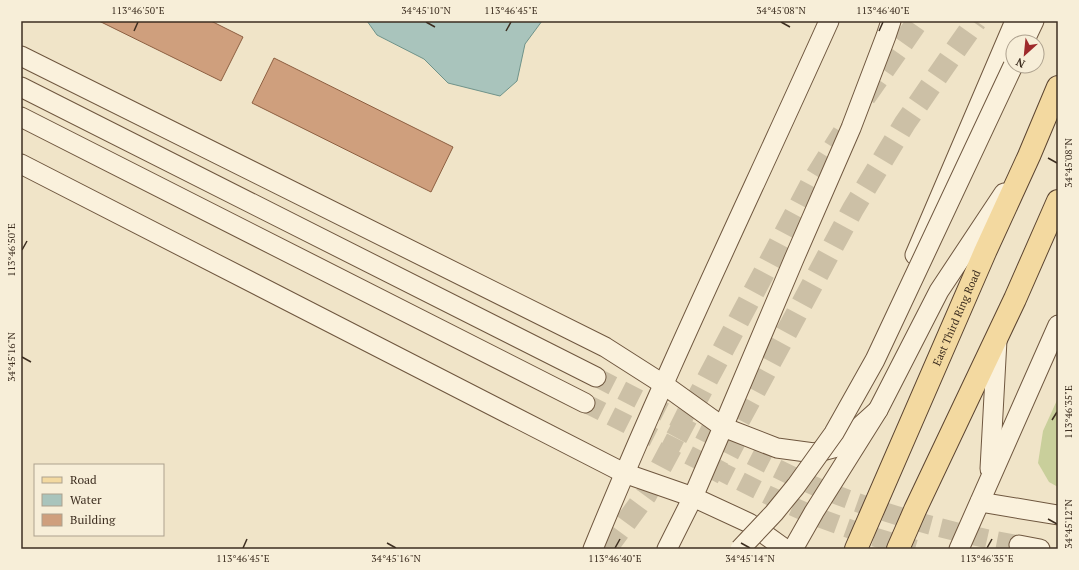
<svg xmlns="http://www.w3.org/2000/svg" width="1079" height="570" font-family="'PT Serif',serif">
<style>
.park{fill:#c9cf9b}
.water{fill:#a9c4bc;stroke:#6f938a}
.building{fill:#cf9f7d;stroke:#8d5f41}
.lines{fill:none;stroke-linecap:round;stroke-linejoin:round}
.secondary-tunnel{stroke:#ccc0a6;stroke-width:19;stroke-dasharray:19 10;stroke-linecap:butt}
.highway-tunnel{stroke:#ccc0a6;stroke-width:22;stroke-dasharray:22 11;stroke-linecap:butt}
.secondary-casing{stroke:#6f573f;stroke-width:21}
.primary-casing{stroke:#5b4430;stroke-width:24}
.secondary{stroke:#faf1dc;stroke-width:19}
.primary{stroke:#f3d9a0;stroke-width:22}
.secondary-bridge-casing{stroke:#6f573f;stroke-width:21;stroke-linecap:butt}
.secondary-bridge{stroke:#faf1dc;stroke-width:19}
.ticks{fill:none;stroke:#3d2e20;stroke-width:1.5}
.labels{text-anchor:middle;stroke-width:3.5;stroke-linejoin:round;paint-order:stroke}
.street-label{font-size:11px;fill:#3d2e20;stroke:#f7eed8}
.neatline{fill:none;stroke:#3d2e20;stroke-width:1.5}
.ticks-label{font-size:10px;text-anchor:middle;fill:#3d2e20}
</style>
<rect width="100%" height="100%" fill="#f0e4c8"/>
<path class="park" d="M 1058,398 L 1058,487 L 1049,482 L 1038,463 L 1043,431 Z"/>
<path class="water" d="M 367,21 L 542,21 L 525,44 L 517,81 L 500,96 L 448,83 L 424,59 L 377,35 Z"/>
<g class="building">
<path d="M 99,21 L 211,21 L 243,37 L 221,81 Z"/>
<path d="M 274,58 L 453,147 L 431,192 L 252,103 Z"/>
</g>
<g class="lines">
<g class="secondary-tunnel">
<path d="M 596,377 C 640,400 685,422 729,444 C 760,460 792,477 824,490 C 887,515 953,533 1019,545"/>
<path d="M 585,403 L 770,496 L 814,516 L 864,534 L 915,549"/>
</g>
<g class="highway-tunnel">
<path d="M 865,97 L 918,21"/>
<path d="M 708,478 L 853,209 L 905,123 L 954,52 L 976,21"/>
<path d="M 606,549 L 646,495 L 811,184 L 843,133"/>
</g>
<defs>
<g id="secondary">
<path d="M 1024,42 L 1034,21"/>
<path d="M 21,56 L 605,347 L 663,384 L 723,427 L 777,448 L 814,453 L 837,447 L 878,410"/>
<path d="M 21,87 L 596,377"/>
<path d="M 21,117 L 585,403"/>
<path d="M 21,164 L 624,473 L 693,497 L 749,523 L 785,549"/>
<path d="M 915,255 L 1015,21"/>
<path d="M 990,469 L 997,340"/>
<path d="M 980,502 L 1058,515"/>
<path d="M 1019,545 L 1040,549"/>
<path d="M 593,549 C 666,370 750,197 829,21"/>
<path d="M 667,549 L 693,497 L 723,427 L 794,259 L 851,128 L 886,36 L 891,21"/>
<path d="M 793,549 L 814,512 L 878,410 L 939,291 L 1004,193"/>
<path d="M 959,549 L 1058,325"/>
</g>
<g id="primary">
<path id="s1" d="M 856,549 L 985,252 L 1029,156 L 1058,87"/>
<path d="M 898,549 L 915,510 L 1015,299 L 1058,201"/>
</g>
</defs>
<use href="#secondary" class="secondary-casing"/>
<use href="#primary" class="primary-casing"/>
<use href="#secondary" class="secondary"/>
<use href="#primary" class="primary"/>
<defs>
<path id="secondary-bridge" d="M 740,549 L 774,513 L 796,486 L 834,433 L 875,360 L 1013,66"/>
</defs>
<use href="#secondary-bridge" class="secondary-bridge-casing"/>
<use href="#secondary-bridge" class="secondary-bridge"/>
</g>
<path class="ticks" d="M 426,22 L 435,27M 781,22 L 790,27M 134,31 L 138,22M 506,31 L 511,22M 879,31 L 883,22M 1048,158 L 1057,163M 22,250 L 27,241M 22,357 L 31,362M 1052,420 L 1057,412M 1048,519 L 1057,524M 387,543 L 396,548M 741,543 L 750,548M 243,548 L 247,539M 615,548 L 620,539M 987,548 L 992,539"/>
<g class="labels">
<g class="street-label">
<text dy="4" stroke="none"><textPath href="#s1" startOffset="252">East Third Ring Road</textPath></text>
</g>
</g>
<rect width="1079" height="570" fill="none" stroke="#f7eed8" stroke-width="44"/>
<rect x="34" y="464" width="130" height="72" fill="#f7eed8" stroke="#ada18e"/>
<rect x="42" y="477" width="20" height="6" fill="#f3d9a0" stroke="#ada18e"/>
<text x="70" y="484" font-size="12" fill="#3d2e20">Road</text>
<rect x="42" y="494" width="20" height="12" fill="#a9c4bc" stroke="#ada18e"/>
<text x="70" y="504" font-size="12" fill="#3d2e20">Water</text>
<rect x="42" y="514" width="20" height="12" fill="#cf9f7d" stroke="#ada18e"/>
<text x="70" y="524" font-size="12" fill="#3d2e20">Building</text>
<g transform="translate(1025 54) rotate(207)"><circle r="19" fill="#f7eed8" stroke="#ada18e"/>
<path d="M0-3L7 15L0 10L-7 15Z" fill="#9e2a2b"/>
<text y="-6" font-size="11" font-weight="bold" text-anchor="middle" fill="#3d2e20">N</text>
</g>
<rect x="22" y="22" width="1035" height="526" class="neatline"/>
<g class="ticks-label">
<text x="138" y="14">113°46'50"E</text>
<text x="426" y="14">34°45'10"N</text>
<text x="511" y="14">113°46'45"E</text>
<text x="781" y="14">34°45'08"N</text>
<text x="883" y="14">113°46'40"E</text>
<text transform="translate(1068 163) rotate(-90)" y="4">34°45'08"N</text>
<text transform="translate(11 250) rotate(-90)" y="4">113°46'50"E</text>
<text transform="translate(11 357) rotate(-90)" y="4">34°45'16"N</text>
<text transform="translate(1068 412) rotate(-90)" y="4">113°46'35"E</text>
<text transform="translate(1068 524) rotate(-90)" y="4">34°45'12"N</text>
<text x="243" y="562">113°46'45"E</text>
<text x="396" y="562">34°45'16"N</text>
<text x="615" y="562">113°46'40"E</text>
<text x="750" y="562">34°45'14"N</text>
<text x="987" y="562">113°46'35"E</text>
</g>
</svg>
